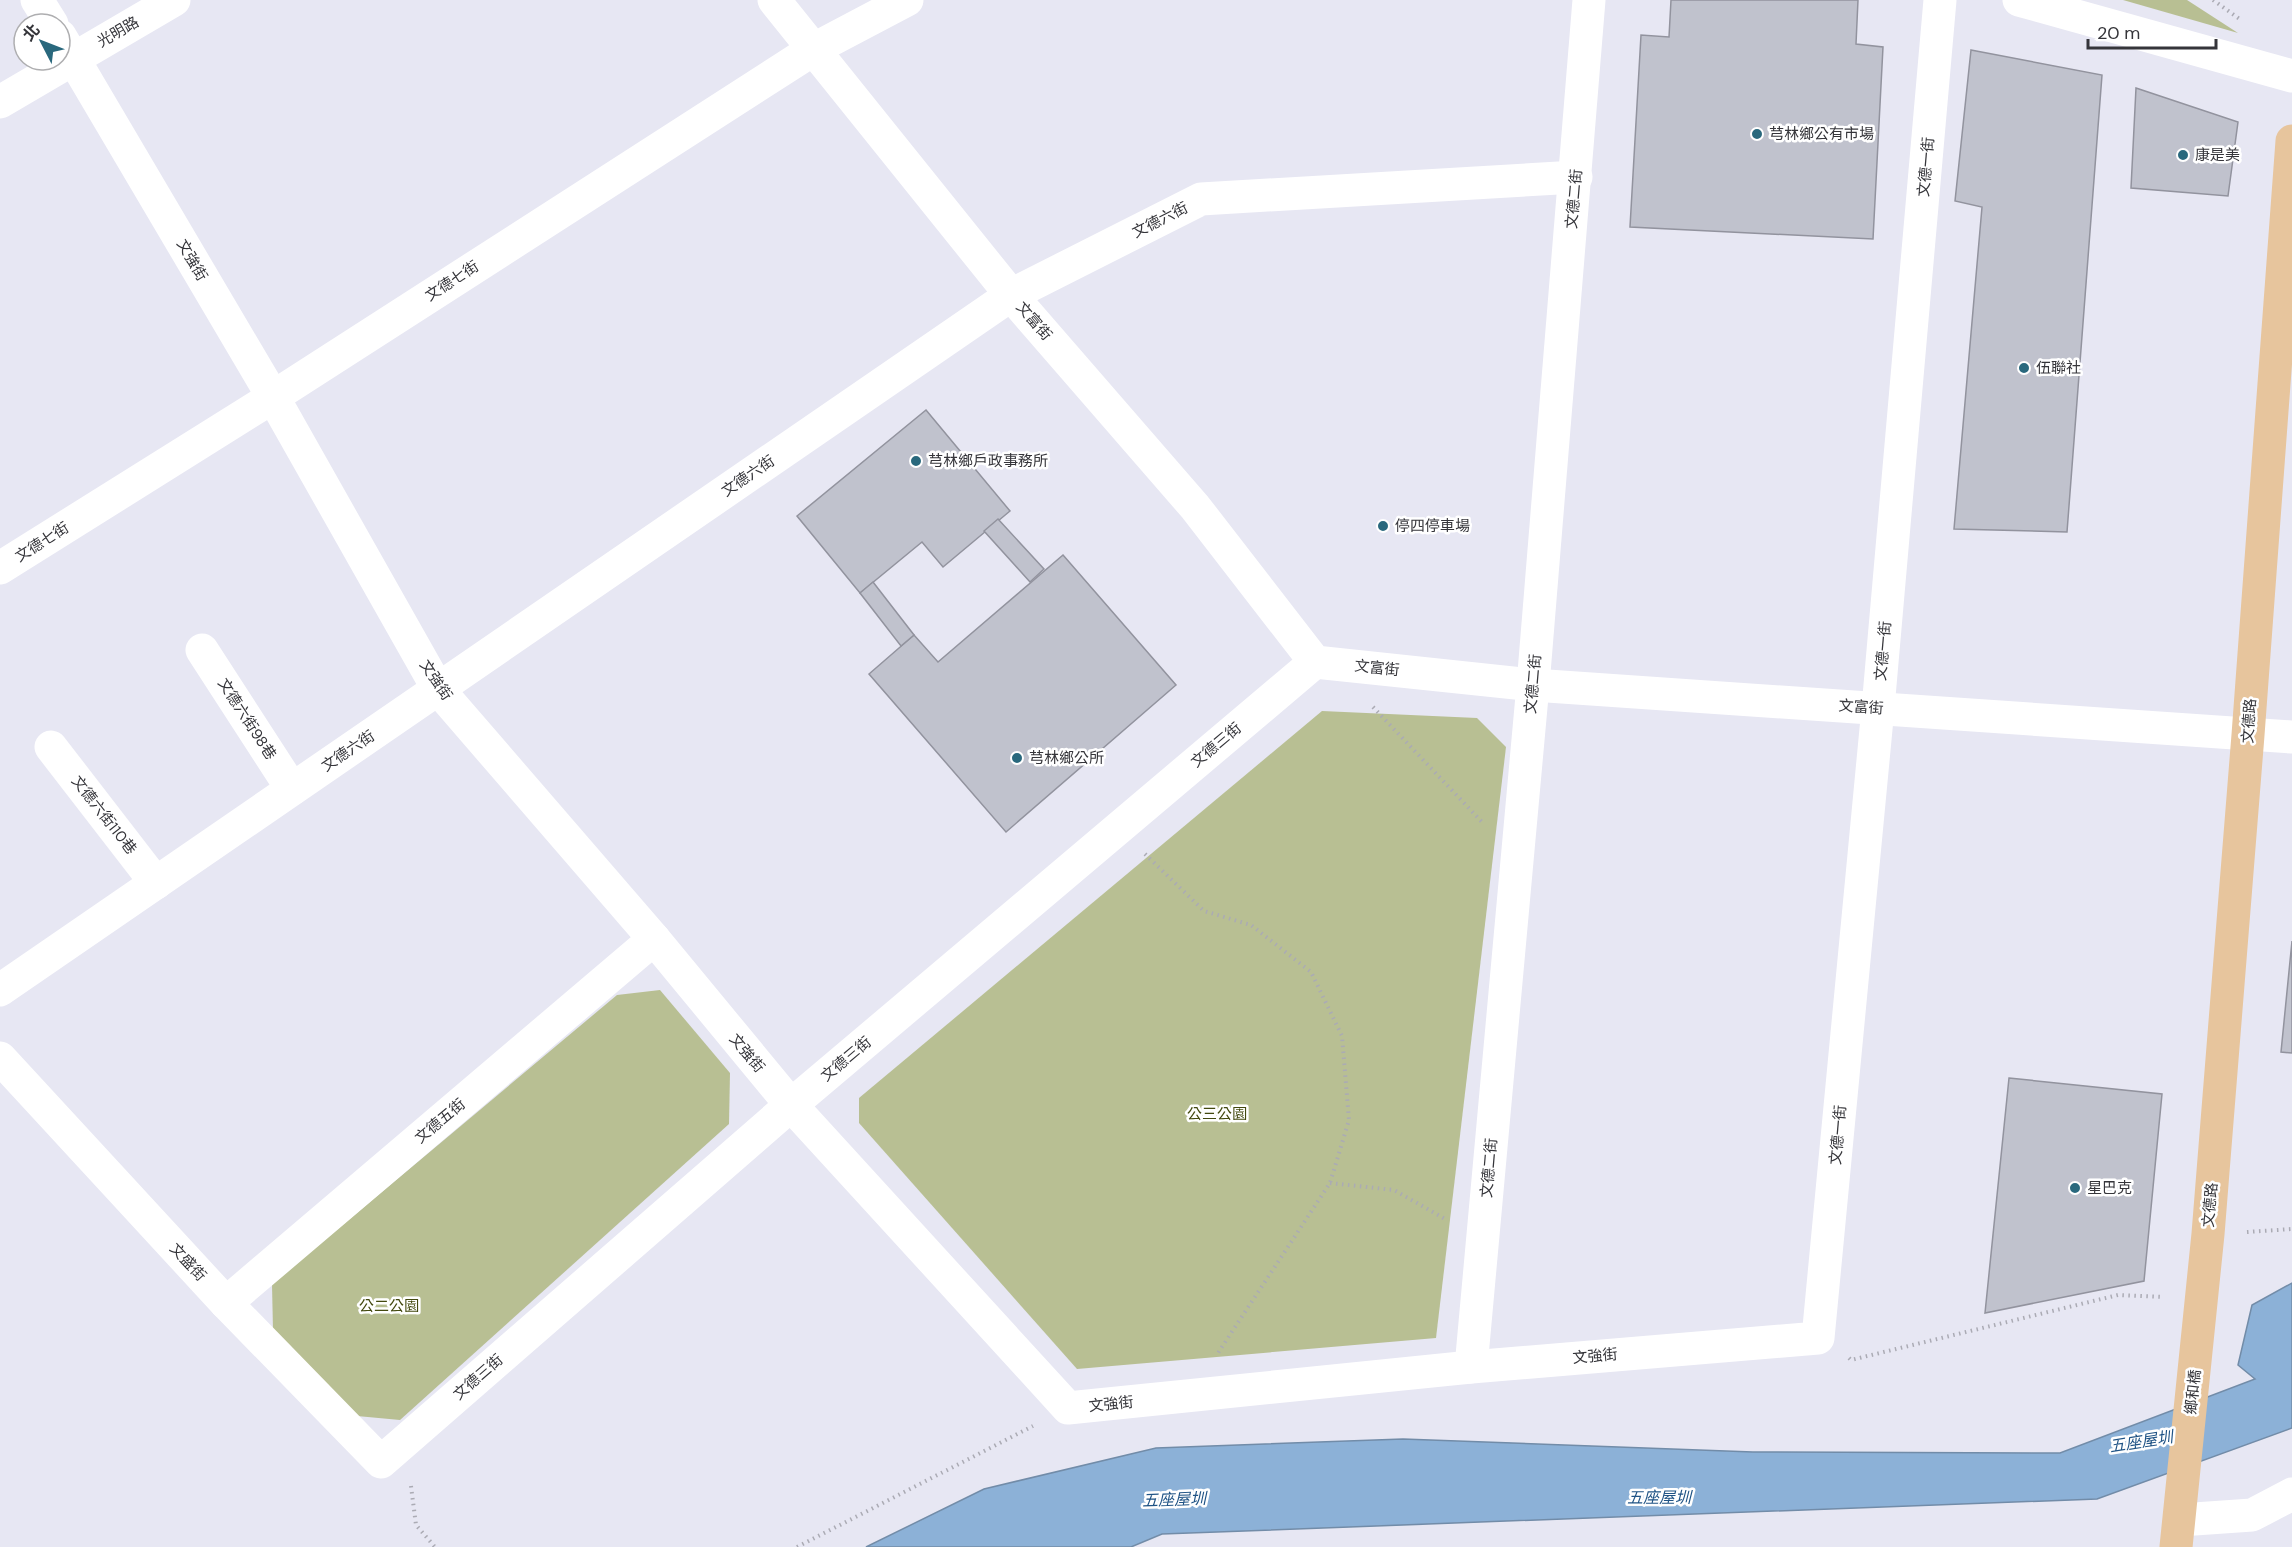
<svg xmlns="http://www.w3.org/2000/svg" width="2292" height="1547" font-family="'DM Sans','Noto Sans TC',sans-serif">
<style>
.green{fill:#b8bf93}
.water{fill:#8cb1d7;stroke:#728ca8;stroke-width:1.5}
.building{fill:#c0c2cd;stroke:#92939e;stroke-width:1.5}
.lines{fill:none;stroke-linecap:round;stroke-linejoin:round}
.path{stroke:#ababb4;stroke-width:4;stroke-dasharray:1.5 4.5;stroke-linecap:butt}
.minor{stroke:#fff;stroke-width:33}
.major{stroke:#e7c59d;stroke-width:33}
.poi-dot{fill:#29687d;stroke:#fff;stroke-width:2}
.labels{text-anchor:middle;stroke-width:5;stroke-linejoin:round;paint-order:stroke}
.street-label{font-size:15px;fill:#35353a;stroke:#fff}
.poi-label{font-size:15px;fill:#35353a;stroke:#fff;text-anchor:start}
.park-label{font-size:15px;fill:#43490f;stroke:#fff}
.water-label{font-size:16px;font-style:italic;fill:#1f5385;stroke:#fff}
</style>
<rect width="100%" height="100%" fill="#e7e7f3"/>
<g class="green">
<path d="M 2123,0 L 2187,0 L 2238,33 Z"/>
<path d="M 1322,711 L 1477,718 L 1506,747 L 1436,1338 L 1077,1369 L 859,1123 L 859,1098 Z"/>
<path d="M 660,990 L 730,1073 L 729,1124 L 400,1420 L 357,1416 L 273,1331 L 272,1284 L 617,995 Z"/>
</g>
<path class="water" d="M 2292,1283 L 2292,1428 L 2097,1499 L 1162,1534 L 1131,1547 L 866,1547 L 984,1489 L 1156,1448 L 1403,1439 L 1753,1452 L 2060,1453 L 2255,1379 L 2238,1365 L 2252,1305 Z"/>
<g class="building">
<path d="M 1671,0 L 1858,0 L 1856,44 L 1883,47 L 1873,239 L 1630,227 L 1641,35 L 1669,37 Z"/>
<path d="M 1971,50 L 2102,75 L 2067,532 L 1954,529 L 1982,207 L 1955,201 Z"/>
<path d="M 2136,88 L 2238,122 L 2228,196 L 2131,188 Z"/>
<path d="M 926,410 L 1010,511 L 943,567 L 922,542 L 860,593 L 797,516 Z"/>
<path d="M 998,519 L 1044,569 L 1030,582 L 984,531 Z"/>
<path d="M 1063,555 L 1176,685 L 1006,832 L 869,674 L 914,635 L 938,662 Z"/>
<path d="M 873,582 L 914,635 L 901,646 L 860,593 Z"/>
<path d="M 2292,941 L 2292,1053 L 2281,1052 Z"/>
<path d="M 2009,1078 L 2162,1094 L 2144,1281 L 1985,1313 Z"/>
</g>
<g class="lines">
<g class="path">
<path d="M 2213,0 L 2241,20"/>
<path d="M 1373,707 L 1482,822"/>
<path d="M 1145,854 L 1204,911 L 1251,925 L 1311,972 L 1342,1036 L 1349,1120 L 1330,1183 L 1218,1353"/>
<path d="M 1330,1183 L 1394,1190 L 1447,1220"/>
<path d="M 2247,1232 L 2292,1229"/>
<path d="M 1849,1358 L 1851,1360 L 2118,1295 L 2163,1297"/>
<path d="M 411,1486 L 416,1525 L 435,1547"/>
<path d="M 797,1547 L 1033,1426"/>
</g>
<g class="minor">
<path d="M 37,0 L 52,24"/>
<path d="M 774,0 L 1011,295 L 1195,507 L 1315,662 L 1533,685 L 2292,737"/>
<path d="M 2019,0 L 2292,76"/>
<path d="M 60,36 L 273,397 L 438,689 L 654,939 L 791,1105 L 1068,1408 L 1471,1367 L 1818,1338 L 1878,708 L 1940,0"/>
<path d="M 0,102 L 174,0"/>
<path d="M 0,568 L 273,397 L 814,49 L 907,0"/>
<path d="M 202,650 L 292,789"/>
<path d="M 51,747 L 156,883"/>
<path d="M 0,990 L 1011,295 L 1201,199 L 1576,177"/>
<path d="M 0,1058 L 226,1303 L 381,1462 L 791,1105 L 1315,662"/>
<path d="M 226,1303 L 654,939"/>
<path d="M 1471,1367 L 1533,685 L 1589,0"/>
<path d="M 2180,1520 L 2252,1515 L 2292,1494"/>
</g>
<path class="major" d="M 2176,1547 L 2208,1234 L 2248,735 L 2292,141"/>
</g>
<g class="poi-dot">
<circle cx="1757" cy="134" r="6"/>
<circle cx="2183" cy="155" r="6"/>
<circle cx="2024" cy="368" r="6"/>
<circle cx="916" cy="461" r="6"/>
<circle cx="1383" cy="526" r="6"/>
<circle cx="1017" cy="758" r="6"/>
<circle cx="2075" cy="1188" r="6"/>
</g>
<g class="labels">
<g class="street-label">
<text transform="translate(118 32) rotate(-30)" y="5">光明路</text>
<text transform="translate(1926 167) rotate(-85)" y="5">文德一街</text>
<text transform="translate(1574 199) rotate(-85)" y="5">文德二街</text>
<text transform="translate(1160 220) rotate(-27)" y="5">文德六街</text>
<text transform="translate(192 260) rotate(60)" y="5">文強街</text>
<text transform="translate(452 281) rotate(-33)" y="5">文德七街</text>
<text transform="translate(1034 321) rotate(49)" y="5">文富街</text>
<text transform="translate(748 476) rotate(-34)" y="5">文德六街</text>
<text transform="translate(42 542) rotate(-32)" y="5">文德七街</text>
<text transform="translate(1883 651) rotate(-85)" y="5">文德一街</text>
<text transform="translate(1377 668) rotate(6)" y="5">文富街</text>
<text transform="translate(436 680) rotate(56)" y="5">文強街</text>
<text transform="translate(1533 684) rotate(-85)" y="5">文德二街</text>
<text transform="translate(1861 707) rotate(4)" y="5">文富街</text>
<text transform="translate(247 719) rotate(57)" y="5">文德六街98巷</text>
<text transform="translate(2249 721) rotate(-86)" y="5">文德路</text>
<text transform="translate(1216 745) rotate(-40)" y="5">文德三街</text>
<text transform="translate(348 751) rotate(-34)" y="5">文德六街</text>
<text transform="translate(104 815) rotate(52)" y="5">文德六街110巷</text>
<text transform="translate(747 1053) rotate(50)" y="5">文強街</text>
<text transform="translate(846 1059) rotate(-40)" y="5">文德三街</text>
<text transform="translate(440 1121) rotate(-40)" y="5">文德五街</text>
<text transform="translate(1838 1135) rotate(-85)" y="5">文德一街</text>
<text transform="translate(1489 1168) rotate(-85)" y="5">文德二街</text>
<text transform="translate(2210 1205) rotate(-85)" y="5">文德路</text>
<text transform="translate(188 1262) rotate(47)" y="5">文盛街</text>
<text transform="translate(1595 1356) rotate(-5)" y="5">文強街</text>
<text transform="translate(478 1377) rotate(-41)" y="5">文德三街</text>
<text transform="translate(2193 1392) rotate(-84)" y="5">鄉和橋</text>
<text transform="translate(1111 1404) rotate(-6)" y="5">文強街</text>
</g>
<g class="poi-label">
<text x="1769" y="139">芎林鄉公有市場</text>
<text x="2195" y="160">康是美</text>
<text x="2036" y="373">伍聯社</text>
<text x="928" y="466">芎林鄉戶政事務所</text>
<text x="1395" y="531">停四停車場</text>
<text x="1029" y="763">芎林鄉公所</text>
<text x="2087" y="1193">星巴克</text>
</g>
<g class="park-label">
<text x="1217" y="1119">公三公園</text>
<text x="389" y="1311">公二公園</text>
</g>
<g class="water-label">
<text transform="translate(2141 1441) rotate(-9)" y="6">五座屋圳</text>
<text x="1659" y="1503">五座屋圳</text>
<text transform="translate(1174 1499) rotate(-2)" y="6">五座屋圳</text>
</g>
</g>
<g transform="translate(42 42) rotate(312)"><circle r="28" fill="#ffffff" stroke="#aeaeb0" stroke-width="1.5"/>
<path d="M0-4.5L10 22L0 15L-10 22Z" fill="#29687d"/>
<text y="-9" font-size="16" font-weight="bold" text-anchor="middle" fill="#35353a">北</text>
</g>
<path d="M2088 39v9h128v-9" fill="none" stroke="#35353a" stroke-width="3"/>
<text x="2097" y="39" font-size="18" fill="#35353a" stroke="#ffffff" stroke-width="4.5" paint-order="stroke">20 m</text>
</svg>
